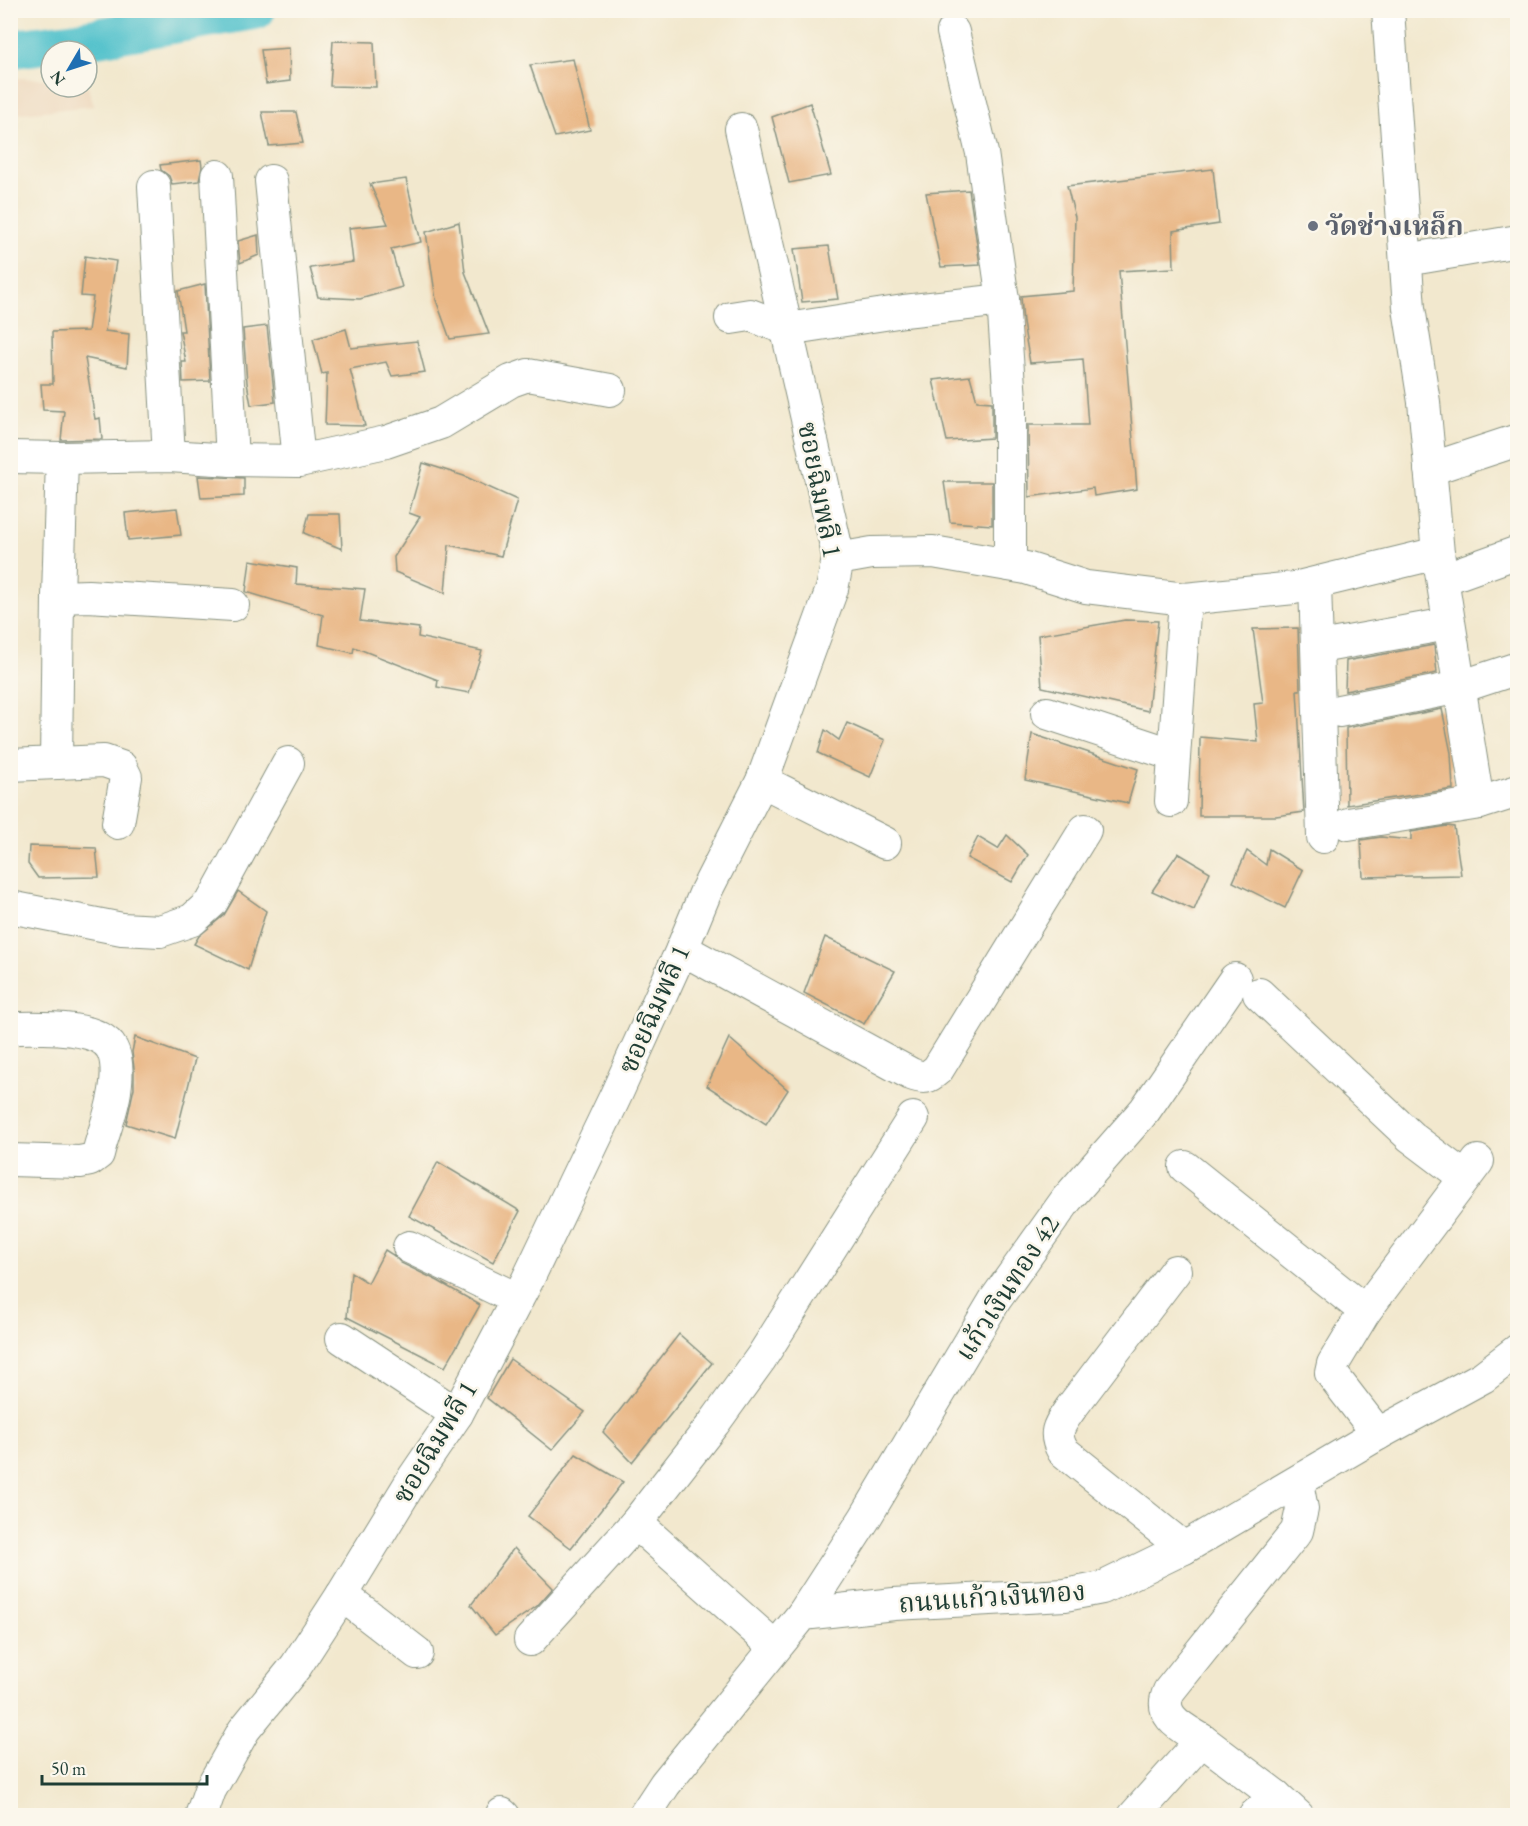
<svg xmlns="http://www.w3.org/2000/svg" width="1528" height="1826" font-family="'EB Garamond','Noto Serif Thai',serif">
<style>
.built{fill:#edd7bb}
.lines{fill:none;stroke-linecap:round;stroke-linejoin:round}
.river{stroke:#55c2cc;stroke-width:39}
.building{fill:#e9b786}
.minor-casing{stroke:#889281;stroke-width:34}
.minor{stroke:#fff;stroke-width:32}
.worship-dot{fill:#6b7280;stroke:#fbf7ec;stroke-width:2}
.labels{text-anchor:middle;stroke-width:5;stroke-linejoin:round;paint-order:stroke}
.worship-label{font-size:27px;font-weight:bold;fill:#5b616d;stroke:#fbf7ec;text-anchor:start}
.street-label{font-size:27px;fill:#1f3d34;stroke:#fbf7ec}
</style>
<rect width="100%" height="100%" fill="#fbf7ec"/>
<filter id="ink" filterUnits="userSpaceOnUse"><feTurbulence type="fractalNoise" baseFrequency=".0167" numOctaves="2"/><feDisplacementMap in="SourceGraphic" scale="12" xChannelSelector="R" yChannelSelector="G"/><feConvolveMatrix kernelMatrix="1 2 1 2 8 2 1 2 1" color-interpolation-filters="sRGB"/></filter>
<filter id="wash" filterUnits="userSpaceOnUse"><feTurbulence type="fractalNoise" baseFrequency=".008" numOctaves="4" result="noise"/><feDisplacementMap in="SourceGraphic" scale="24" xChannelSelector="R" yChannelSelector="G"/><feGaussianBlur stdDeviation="1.35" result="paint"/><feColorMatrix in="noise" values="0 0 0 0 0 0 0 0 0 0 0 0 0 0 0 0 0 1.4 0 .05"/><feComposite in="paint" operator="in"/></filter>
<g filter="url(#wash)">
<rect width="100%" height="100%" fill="#f2e8ce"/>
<path class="built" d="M 11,78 L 51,79 L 51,87 L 87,87 L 87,84 L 94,106 L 11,114 Z"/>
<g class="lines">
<path class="river" d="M 10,49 L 82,40 L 256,10"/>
</g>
<g id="blocks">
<g class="building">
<path d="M 333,41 L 374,42 L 376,87 L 330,86 Z"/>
<path d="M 289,48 L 290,81 L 266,84 L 261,50 Z"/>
<path d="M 573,59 L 590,130 L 555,137 L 530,65 Z"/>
<path d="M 810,103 L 831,175 L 789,183 L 772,117 Z"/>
<path d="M 262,112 L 296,112 L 303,143 L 269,146 Z"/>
<path d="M 201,160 L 202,167 L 199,181 L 172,184 L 169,176 L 161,170 L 160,165 Z"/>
<path d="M 1213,169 L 1219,224 L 1173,231 L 1174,268 L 1119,271 L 1137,489 L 1094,496 L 1093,488 L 1029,497 L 1028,425 L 1088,425 L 1083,359 L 1030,363 L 1023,323 L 1021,296 L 1073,291 L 1075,217 L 1067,186 Z"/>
<path d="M 406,179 L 421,242 L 391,249 L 402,287 L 360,299 L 318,297 L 310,268 L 353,262 L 349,228 L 388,224 L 370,184 Z"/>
<path d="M 969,190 L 980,265 L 941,267 L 926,193 Z"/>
<path d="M 459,222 L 465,272 L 489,334 L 450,339 L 436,300 L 426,232 Z"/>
<path d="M 258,235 L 259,255 L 240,263 L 238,241 Z"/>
<path d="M 829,246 L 838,299 L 802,302 L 794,249 Z"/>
<path d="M 85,256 L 116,261 L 105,331 L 129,334 L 127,367 L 85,358 L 95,419 L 100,418 L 102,439 L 61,440 L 64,411 L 43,410 L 41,384 L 53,384 L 52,332 L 88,331 L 93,297 L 81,296 Z"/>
<path d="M 205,284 L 210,381 L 183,382 L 182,362 L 186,362 L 180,331 L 184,331 L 178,291 Z"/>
<path d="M 267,326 L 275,402 L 251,405 L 247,383 L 243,329 Z"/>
<path d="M 346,329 L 351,348 L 417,341 L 425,372 L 392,376 L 386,362 L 350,369 L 365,426 L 325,425 L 327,373 L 322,374 L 313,339 Z"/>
<path d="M 970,376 L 977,401 L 992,402 L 992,438 L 947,441 L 933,380 Z"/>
<path d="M 423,463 L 464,476 L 517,500 L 501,556 L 449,545 L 445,593 L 395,572 L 394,557 L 420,517 L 409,513 Z"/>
<path d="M 198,476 L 244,478 L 244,496 L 201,498 Z"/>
<path d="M 944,482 L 992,482 L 992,525 L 950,522 Z"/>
<path d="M 177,508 L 181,535 L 128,540 L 125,513 Z"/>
<path d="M 309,514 L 340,514 L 342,549 L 304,533 Z"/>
<path d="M 250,560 L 297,568 L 296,584 L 365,589 L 360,621 L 419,628 L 418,637 L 482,651 L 469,693 L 437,687 L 438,680 L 354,647 L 353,653 L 319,645 L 323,615 L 246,592 Z"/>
<path d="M 1125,620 L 1158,621 L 1148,711 L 1042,687 L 1038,635 Z"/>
<path d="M 1298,628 L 1300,690 L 1297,690 L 1304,812 L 1276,816 L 1199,816 L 1200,737 L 1258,742 L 1254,704 L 1263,703 L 1253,629 Z"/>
<path d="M 1434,645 L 1437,673 L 1345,691 L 1346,661 Z"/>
<path d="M 1442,709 L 1451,753 L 1453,789 L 1347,805 L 1346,728 Z"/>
<path d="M 847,723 L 885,740 L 870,777 L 818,753 L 825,730 L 839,740 Z"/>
<path d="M 1032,734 L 1138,769 L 1128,803 L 1025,780 Z"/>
<path d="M 1447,826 L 1454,827 L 1461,875 L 1363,877 L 1361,840 L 1381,837 L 1411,840 L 1411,832 Z"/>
<path d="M 1007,835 L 1028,855 L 1012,882 L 967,858 L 978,837 L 998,849 Z"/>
<path d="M 29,846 L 96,848 L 99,877 L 38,878 L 28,864 Z"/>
<path d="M 1269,849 L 1303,870 L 1285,908 L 1233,882 L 1247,851 L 1266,865 Z"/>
<path d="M 1178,853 L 1210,872 L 1194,910 L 1152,891 Z"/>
<path d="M 238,891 L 266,911 L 248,970 L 194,944 L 199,936 L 224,915 Z"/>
<path d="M 825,937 L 895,971 L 864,1024 L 804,993 Z"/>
<path d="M 135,1037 L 195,1059 L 175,1139 L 126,1124 L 134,1088 L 134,1068 L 132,1052 Z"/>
<path d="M 729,1038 L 788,1090 L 766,1124 L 707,1086 Z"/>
<path d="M 438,1162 L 520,1211 L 493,1262 L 409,1216 Z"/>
<path d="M 385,1250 L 393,1255 L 401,1263 L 438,1281 L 480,1305 L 445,1367 L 347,1317 L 351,1272 L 368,1283 Z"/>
<path d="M 679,1334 L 712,1363 L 632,1462 L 603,1432 Z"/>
<path d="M 510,1359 L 585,1412 L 552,1450 L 487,1398 Z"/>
<path d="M 576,1454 L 623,1482 L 571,1548 L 528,1516 Z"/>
<path d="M 514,1548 L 553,1588 L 537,1606 L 495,1635 L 471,1605 Z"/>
</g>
</g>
</g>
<g filter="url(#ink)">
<use href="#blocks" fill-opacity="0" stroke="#889281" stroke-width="1.5"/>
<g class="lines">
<defs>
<g id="minor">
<path d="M 1388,10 L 1409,308 L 1424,402 L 1438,553 L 1476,790 L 1480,803"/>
<path d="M 953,32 L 982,153 L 1003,300 L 1010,400 L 1010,565"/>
<path d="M 217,176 L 232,460"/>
<path d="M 271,181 L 299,461"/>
<path d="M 154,186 L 169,456"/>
<path d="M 1406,260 L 1518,241"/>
<path d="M 731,318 L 750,315 L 787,329 L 904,311 L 1003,300"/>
<path d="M 10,457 L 62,458 L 169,456 L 232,460 L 299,461 L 386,442 L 441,423 L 511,381 L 528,375 L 610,390"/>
<path d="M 1430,469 L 1518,440"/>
<path d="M 838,559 L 872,553 L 933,552 L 1026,568 L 1086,587 L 1185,599 L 1294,588 L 1438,553"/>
<path d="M 1443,579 L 1518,552"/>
<path d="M 1315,584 L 1323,837"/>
<path d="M 58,597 L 62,458"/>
<path d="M 1331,645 L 1448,624"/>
<path d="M 1339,711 L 1460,687 L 1518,668"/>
<path d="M 1047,713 L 1174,755"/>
<path d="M 56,763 L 58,597 L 88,596 L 233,605"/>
<path d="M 10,765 L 104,761 L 121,767 L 126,777 L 118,823"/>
<path d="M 762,781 L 885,843"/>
<path d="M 1171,801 L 1185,599"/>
<path d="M 1348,824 L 1480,803 L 1518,791"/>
<path d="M 10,907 L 122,929 L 160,931 L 192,920 L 212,902 L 288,763"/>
<path d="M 682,949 L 911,1074 C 924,1079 928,1078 938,1069 L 1085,830"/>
<path d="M 1259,994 L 1411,1137 L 1464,1177"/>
<path d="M 10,1028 C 36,1028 98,1024 112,1049 C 118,1061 117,1078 115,1091 C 112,1112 103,1133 98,1154 L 90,1160 L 80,1162 L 10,1160"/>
<path d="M 1185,1167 L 1365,1311"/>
<path d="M 409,1247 L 517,1299"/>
<path d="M 1175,1271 L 1071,1408 C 1060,1424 1052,1432 1063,1451 L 1184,1548"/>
<path d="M 342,1338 L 457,1414"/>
<path d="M 1378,1434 L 1331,1373 L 1333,1364 L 1365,1311 L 1478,1161"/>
<path d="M 636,1523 L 775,1647"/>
<path d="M 342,1595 L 417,1653"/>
<path d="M 803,1614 L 865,1518 L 995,1300 L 1067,1199 L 1145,1110 L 1235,979"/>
<path d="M 530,1640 L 636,1523 L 714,1423 L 761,1358 L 913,1118"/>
<path d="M 1202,1740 L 1276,1796 L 1298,1816"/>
<path d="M 502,1814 L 504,1816"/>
<path d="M 201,1816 L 210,1790 L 244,1730 L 296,1666 L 342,1595 L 414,1477 L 457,1414 L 527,1281 L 616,1095 L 682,949 L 706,891 L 762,781 L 832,589 L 838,559 L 836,546 L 741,129"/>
<path d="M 644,1816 L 665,1784 L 803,1614 L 894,1604 L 1065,1595 L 1102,1588 L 1184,1548 L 1378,1434 L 1483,1377 L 1518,1350"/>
<path d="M 1134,1816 L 1202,1740 C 1183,1728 1157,1717 1169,1691 L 1297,1531 L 1302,1509 L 1297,1483"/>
<path d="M 1254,1816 L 1276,1796"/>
</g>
</defs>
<use href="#minor" class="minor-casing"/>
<use href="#minor" class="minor"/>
</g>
</g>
<circle class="worship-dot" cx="1313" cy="226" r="6"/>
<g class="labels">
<g class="worship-label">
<text x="1325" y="235">วัดช่างเหล็ก</text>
</g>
<g class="street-label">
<text transform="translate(820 490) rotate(79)" y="9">ซอยฉิมพลี 1</text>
<text transform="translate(654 1009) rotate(-66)" y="9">ซอยฉิมพลี 1</text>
<text transform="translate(1007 1288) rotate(-57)" y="9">แก้วเงินทอง 42</text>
<text transform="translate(435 1442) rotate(-59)" y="9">ซอยฉิมพลี 1</text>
<text transform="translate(992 1597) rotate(-4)" y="9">ถนนแก้วเงินทอง</text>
</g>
</g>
<rect width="1528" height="1826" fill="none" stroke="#fbf7ec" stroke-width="36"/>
<g transform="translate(69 69) rotate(231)"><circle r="28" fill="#fbf7ec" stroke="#a3ada2" stroke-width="1.5"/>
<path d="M0-4.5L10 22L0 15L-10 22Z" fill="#1f6fb2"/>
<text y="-9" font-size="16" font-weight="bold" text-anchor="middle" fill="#1f3d34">N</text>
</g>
<path d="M42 1775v9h165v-9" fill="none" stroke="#1f3d34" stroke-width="3"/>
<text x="51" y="1775" font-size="18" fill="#1f3d34" stroke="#fbf7ec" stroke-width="4.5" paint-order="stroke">50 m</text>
</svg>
